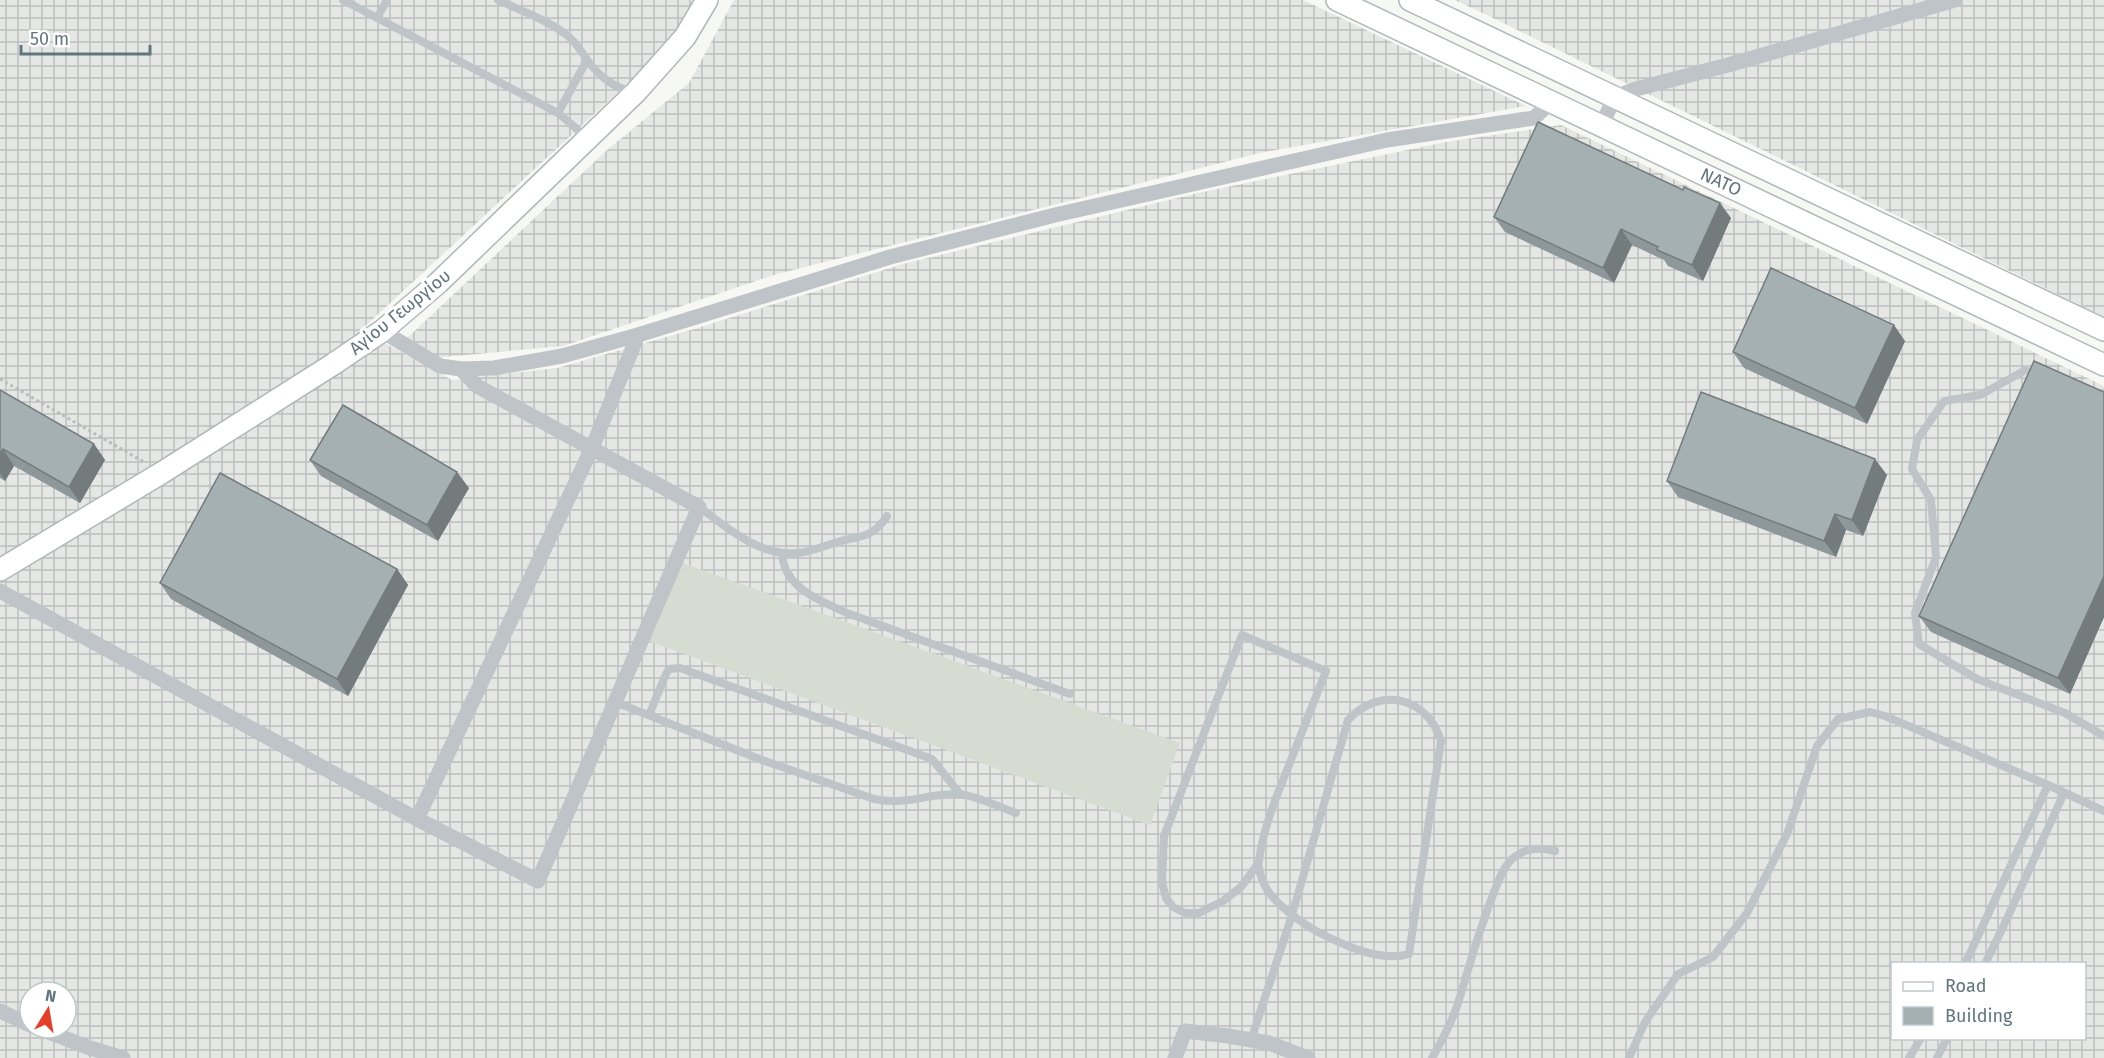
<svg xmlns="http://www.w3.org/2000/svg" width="2104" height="1058" font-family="'Fira Sans',sans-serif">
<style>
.industrial{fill:url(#industrial-grid);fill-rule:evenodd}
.grass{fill:#d7dcd3}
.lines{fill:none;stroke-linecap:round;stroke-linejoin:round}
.secondary-casing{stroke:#b0b8bb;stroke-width:24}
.path{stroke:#b8bdbf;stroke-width:3;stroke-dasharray:3 3;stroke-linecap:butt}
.service{stroke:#bec4c7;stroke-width:8}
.minor{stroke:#bec4c7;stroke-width:15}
.secondary{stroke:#fff;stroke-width:21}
.wall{fill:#8e979a}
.shaded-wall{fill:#747b7d}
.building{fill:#a5b0b3;stroke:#747b7d;stroke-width:1.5}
.labels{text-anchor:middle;stroke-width:6;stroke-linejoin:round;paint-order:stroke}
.street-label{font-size:18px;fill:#62767f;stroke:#fff}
</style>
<defs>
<pattern id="industrial-grid" width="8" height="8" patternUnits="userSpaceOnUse" patternTransform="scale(1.5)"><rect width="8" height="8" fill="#e5e7e5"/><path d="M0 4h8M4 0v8" fill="none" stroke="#bdc0bf"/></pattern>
</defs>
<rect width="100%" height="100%" fill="#f7f7f4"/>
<g class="industrial">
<path d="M 0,0 L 701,0 L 645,67 L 361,330 L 452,380 L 557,368 L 694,329 L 903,264 L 1198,193 L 1446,142 L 1561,125 L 2104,386 L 2104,1058 L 0,1058 ZM 1892,964 L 2084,964 L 2084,1038 L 1892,1038 ZM 30,992 L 66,992 L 66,1028 L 30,1028 Z"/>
<path d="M 734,0 L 1303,0 L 1526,106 L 1264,152 L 777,274 L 563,346 L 434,358 L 406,339 L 607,150 L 689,83 Z"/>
<path d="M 1455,0 L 2104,0 L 2104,317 L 1495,19 Z"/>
</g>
<path class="grass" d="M 683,563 L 1180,743 L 1150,825 L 649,641 Z"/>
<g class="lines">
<defs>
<g id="secondary">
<path d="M 1337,0 L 2104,365"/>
<path d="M 1410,0 L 2104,330"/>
<path d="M 0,570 L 163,472 L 332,365 L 382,331 L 438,283 L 636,92 L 685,37 L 707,0"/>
</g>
</defs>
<use href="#secondary" class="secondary-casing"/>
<path class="path" d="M 0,379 L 144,462"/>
<g class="service">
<path d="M 343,0 L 558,113 L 577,129 L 584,140"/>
<path d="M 498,0 C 521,11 548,20 568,36 C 577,43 581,52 588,61 C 599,76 615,89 632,91"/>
<path d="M 377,18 L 387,0"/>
<path d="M 558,113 L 587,60"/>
<path d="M 2026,370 L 1980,395 L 1944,401 L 1917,440 L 1912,469 L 1931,500 L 1936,557 L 1915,613 L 1919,644 L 1977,679 L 2065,713 L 2104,736"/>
<path d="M 699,507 C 726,527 760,557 797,553 C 810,552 824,546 837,542 C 860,536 873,538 887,516"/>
<path d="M 781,553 C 783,559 784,567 787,572 C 799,594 826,603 847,613 L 1070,694"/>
<path d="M 615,702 L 762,760 L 874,799 C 907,806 927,793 958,794 C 972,794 1002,808 1016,813"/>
<path d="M 649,715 L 666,674 L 669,669 L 680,668 L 932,759 L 960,794"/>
<path d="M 1965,964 L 2048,785"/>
<path d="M 1985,964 L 2004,925 L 2064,793"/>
<path d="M 1251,1040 L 1292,915 L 1348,720 C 1379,686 1427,696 1441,741 L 1409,954 C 1383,962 1350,948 1326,936 C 1305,926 1269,902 1262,879 C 1260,874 1258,867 1259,861 C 1263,828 1277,795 1289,765 C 1301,734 1314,702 1326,671 L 1242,635 L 1164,836 L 1162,882 L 1166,898 L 1173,907 L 1185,913 L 1199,913 L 1223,901 L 1241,887 L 1258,864"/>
<path d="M 1432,1058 C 1443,1039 1453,1020 1459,1000 C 1470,964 1479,930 1493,895 C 1497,884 1503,867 1512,859 C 1526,847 1539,847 1555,851"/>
<path d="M 1629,1058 L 1645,1022 L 1678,974 L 1713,957 L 1747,913 L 1787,834 L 1817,746 L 1838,719 L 1870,712 L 1885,716 L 2048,785 L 2104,811"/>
<path d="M 1909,1058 L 1921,1038"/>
<path d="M 1937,1058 L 1947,1038"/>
</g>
<g class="minor">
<path d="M 1601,126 L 1615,97 L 1636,89 L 1728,65 L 1955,0"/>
<path d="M 382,331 L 440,366 L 461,369 L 494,368 L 562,356 L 638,335 L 890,257 L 1055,215 L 1387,140 L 1534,118 L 1551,102"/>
<path d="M 0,591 L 417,819 L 538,881 L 699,507 L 477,386 L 461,369"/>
<path d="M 417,819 L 592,448 L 638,335"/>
<path d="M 0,1011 L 30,1025"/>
<path d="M 38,1028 L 90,1048 L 123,1058"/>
<path d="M 1175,1058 L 1185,1031 L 1228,1036 L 1269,1043 L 1308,1058"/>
</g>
<use href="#secondary" class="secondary"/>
</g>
<g class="wall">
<path d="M 1494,217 L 1731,218 L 1703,281 L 1668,266 L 1664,260 L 1632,245 L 1614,283 L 1505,232 Z"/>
<path d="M 1905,341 L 1867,424 L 1744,368 L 1733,352 Z"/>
<path d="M 0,390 L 94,444 L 105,460 L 80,503 L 14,466 L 5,481 L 0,478 Z"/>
<path d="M 2104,392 L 2104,617 L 2070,694 L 1931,632 L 1919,616 Z"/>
<path d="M 310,460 L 469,488 L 438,541 L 321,476 Z"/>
<path d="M 1887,475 L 1863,536 L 1846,530 L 1836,557 L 1678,497 L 1667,481 Z"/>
<path d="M 397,569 L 408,585 L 348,696 L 171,599 L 160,583 Z"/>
</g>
<g class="shaded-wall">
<path d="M 1720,203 L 1731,218 L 1703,281 L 1692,265 Z"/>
<path d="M 1621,229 L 1632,245 L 1614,283 L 1603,268 Z"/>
<path d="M 1894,325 L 1905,341 L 1867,424 L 1855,408 Z"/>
<path d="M 94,444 L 105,460 L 80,503 L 69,487 Z"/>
<path d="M 3,449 L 14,466 L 5,481 L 0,473 L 0,454 Z"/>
<path d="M 1875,459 L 1887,475 L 1863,536 L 1852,520 Z"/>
<path d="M 457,472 L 469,488 L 438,541 L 427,525 Z"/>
<path d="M 1835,514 L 1846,530 L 1836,557 L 1824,541 Z"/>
<path d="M 397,569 L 408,585 L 348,696 L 337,679 Z"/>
<path d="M 2104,576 L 2104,617 L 2070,694 L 2058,678 Z"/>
</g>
<g class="building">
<path d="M 1538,122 L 1683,190 L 1684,187 L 1720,203 L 1692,265 L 1657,250 L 1658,247 L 1621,229 L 1603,268 L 1494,217 Z"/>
<path d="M 1771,268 L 1894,325 L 1855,408 L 1733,352 Z"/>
<path d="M 2034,361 L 2104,392 L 2104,576 L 2058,678 L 1919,616 Z"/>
<path d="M 0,390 L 94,444 L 69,487 L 3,449 L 0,454 Z"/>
<path d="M 1701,392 L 1875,459 L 1852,520 L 1835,514 L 1824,541 L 1667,481 Z"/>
<path d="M 343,405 L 457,472 L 427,525 L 310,460 Z"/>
<path d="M 220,473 L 397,569 L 337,679 L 160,583 Z"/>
</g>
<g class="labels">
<g class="street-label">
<text transform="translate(1721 182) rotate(25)" y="6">ΝΑΤΟ</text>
<text transform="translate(400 312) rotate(-39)" y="6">Αγίου Γεωργίου</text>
</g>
</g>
<rect x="1891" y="962" width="195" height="78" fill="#ffffff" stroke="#c0c8cc" stroke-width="1.5"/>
<rect x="1903" y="982" width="30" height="9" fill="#ffffff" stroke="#c0c8cc" stroke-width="1.5"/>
<text x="1945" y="992" font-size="18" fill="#62767f">Road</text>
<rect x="1903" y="1007" width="30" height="18" fill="#a5b0b3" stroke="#c0c8cc" stroke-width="1.5"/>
<text x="1945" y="1022" font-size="18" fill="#62767f">Building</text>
<g transform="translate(48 1010) rotate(11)"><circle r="28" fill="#ffffff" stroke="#c0c8cc" stroke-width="1.5"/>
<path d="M0-4.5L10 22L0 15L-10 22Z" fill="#e43f28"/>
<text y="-9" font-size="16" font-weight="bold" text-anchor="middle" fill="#62767f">N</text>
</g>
<path d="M21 45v9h129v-9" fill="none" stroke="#62767f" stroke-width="3"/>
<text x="30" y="45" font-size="18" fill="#62767f" stroke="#ffffff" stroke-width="4.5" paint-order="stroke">50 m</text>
</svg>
